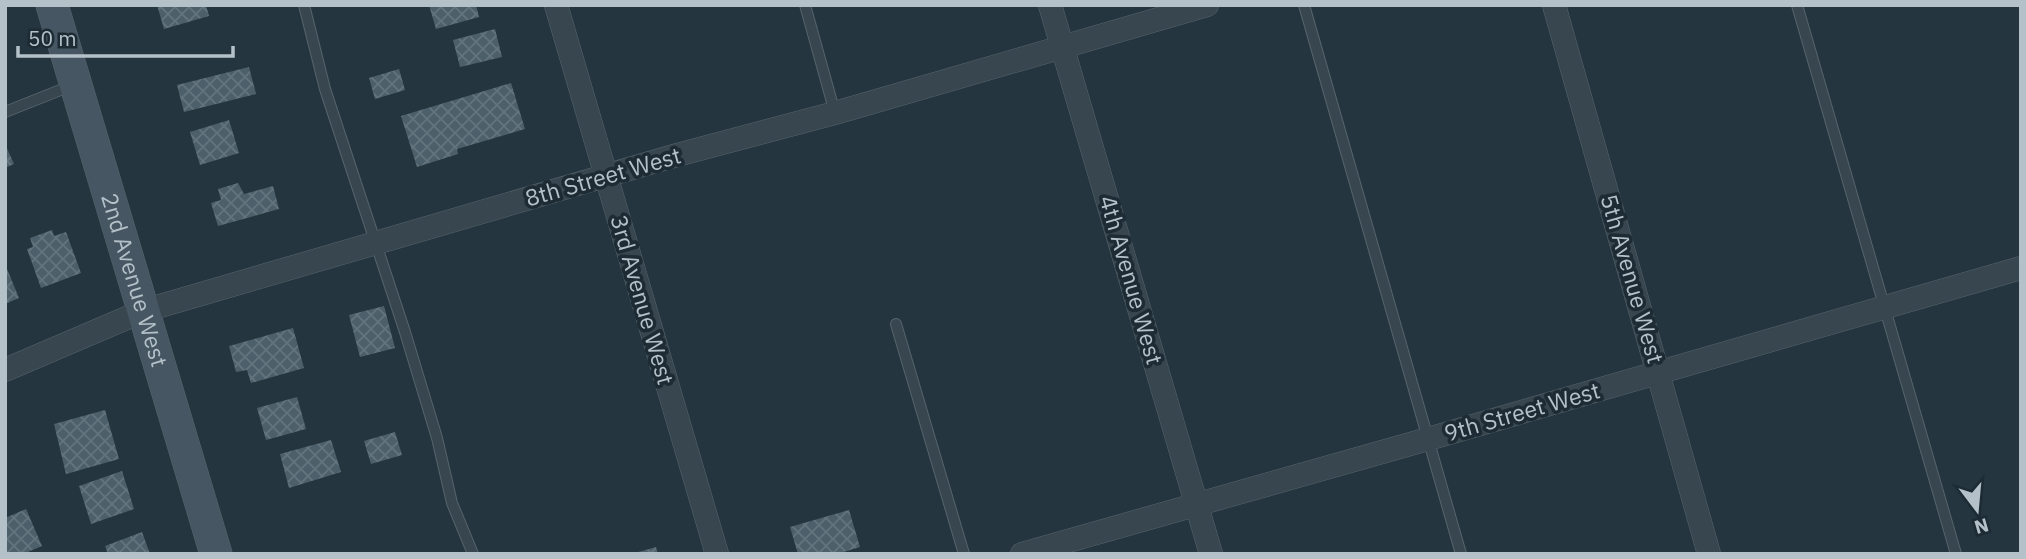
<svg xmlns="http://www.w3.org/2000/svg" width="2026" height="559" font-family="'IBM Plex Sans',sans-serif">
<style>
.building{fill:url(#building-cross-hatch)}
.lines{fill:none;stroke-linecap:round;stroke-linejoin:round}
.lane-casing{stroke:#56646c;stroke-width:12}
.street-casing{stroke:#56646c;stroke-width:24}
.secondary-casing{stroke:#56646c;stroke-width:33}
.lane{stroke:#38464f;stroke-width:10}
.street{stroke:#38464f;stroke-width:23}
.secondary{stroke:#465662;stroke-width:32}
.labels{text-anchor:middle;stroke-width:7;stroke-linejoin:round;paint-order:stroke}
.street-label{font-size:23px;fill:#b4c1c9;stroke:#1d2b34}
</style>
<defs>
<pattern id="building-cross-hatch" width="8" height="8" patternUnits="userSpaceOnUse" patternTransform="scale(1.75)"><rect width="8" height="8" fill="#4d5f6a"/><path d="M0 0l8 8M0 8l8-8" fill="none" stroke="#64747e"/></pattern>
</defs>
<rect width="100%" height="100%" fill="#24353f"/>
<g class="building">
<path d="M 157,5 L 206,5 L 209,16 L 164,29 Z"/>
<path d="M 429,5 L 476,5 L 479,17 L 436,29 Z"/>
<path d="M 495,29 L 502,57 L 460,67 L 453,40 Z"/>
<path d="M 249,67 L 256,94 L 184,112 L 177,85 Z"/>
<path d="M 399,69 L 405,90 L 375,99 L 369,78 Z"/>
<path d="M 511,83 L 525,129 L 457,149 L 458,154 L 417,167 L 401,116 Z"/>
<path d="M 229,120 L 239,153 L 200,165 L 190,132 Z"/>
<path d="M 5,144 L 14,164 L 5,168 Z"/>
<path d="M 238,183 L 244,194 L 273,186 L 279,209 L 218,226 L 211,203 L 221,200 L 218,189 Z"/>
<path d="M 52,230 L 54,236 L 66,232 L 81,273 L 41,288 L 27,249 L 33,247 L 30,238 Z"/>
<path d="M 5,264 L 19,298 L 5,304 Z"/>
<path d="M 384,306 L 395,348 L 360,357 L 349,315 Z"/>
<path d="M 293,328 L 304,368 L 251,383 L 247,370 L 236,372 L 229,346 Z"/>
<path d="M 297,397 L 306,429 L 266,440 L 257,408 Z"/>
<path d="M 105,410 L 119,459 L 66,474 L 54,424 Z"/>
<path d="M 395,432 L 402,455 L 371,464 L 364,441 Z"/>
<path d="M 331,440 L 341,472 L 289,488 L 280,454 Z"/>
<path d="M 122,471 L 134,509 L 91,524 L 79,486 Z"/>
<path d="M 26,509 L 42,546 L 23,554 L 5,554 L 5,518 Z"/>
<path d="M 849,510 L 860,547 L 837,554 L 798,554 L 790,527 Z"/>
<path d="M 142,532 L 150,554 L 108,554 L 105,546 Z"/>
<path d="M 656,547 L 658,554 L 635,554 L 635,553 Z"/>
</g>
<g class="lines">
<defs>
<g id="lane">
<path d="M 304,5 L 325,89 L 405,332 L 437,438 L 452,503 L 473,554"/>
<path d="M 805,5 L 835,113"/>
<path d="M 1304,5 L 1461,554"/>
<path d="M 1797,5 L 1956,554"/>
<path d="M 5,112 L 73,85"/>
<path d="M 896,324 L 964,554"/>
</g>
<g id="street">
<path d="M 556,5 L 717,554"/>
<path d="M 1050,5 L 1211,554"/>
<path d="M 1554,5 L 1709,554"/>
<path d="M 5,370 L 143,311 L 677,155 L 835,113 L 1207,5"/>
<path d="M 1022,554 L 1428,439 L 2021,268"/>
</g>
<g id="secondary">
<path id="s1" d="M 52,5 L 216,554"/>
</g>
</defs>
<use href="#lane" class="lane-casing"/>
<use href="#street" class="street-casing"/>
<use href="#secondary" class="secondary-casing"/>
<use href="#lane" class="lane"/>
<use href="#street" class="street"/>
<use href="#secondary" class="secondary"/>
</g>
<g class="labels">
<g class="street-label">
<text transform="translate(603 177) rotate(-16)" y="8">8th Street West</text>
<text transform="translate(1632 279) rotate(74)" y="8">5th Avenue West</text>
<text dy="8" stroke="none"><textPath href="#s1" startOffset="287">2nd Avenue West</textPath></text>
<text transform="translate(1131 280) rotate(74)" y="8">4th Avenue West</text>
<text transform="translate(642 300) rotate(74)" y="8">3rd Avenue West</text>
<text transform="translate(1522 412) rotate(-16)" y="8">9th Street West</text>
</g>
</g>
<rect width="2026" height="559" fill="none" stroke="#b4c1c9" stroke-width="14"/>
<g transform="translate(1977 510) rotate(164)" stroke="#1d2b34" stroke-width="5" paint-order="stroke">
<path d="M0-5L12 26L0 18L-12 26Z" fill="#b4c1c9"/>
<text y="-10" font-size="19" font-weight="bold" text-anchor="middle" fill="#b4c1c9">N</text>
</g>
<path d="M18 46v10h215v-10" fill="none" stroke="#b4c1c9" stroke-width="3.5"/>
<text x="28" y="46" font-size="21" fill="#b4c1c9" stroke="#1d2b34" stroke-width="5" paint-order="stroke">50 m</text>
</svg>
